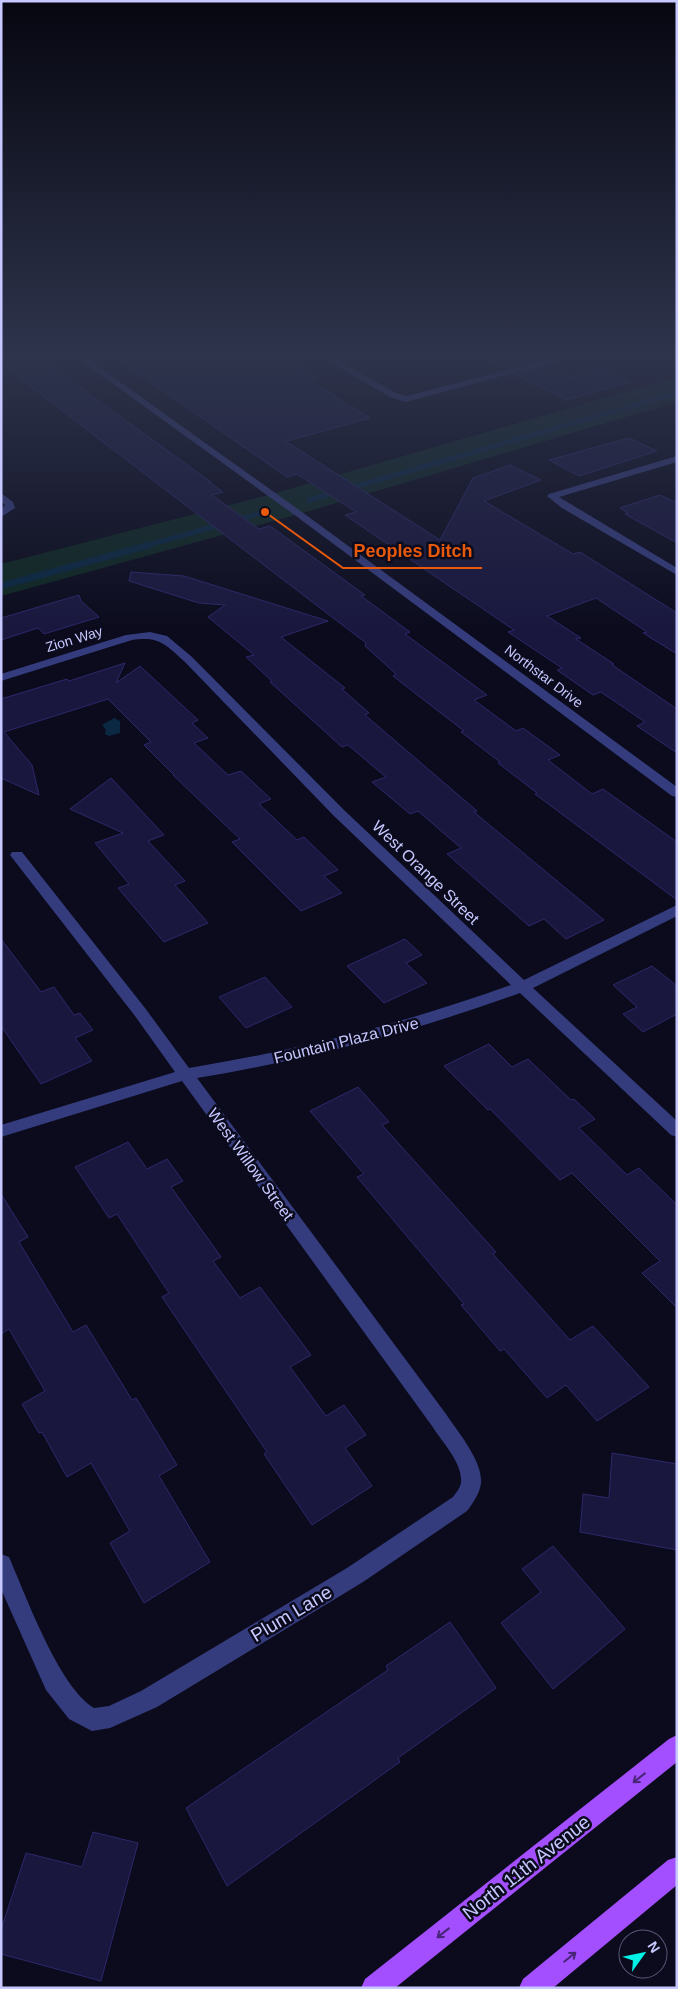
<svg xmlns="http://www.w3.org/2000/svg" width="678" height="1989" font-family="Arial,sans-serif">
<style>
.green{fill:#0e2722}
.water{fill:#0a2841}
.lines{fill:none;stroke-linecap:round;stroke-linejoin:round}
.stream-far1{stroke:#0a2841;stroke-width:5}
.stream{stroke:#0a2841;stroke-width:7}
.building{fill:#19173e;stroke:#2c286b}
.minor{fill:#353c7d;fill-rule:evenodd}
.major{fill:#a34eff;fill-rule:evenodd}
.oneway{stroke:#482677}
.labels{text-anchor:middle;stroke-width:5;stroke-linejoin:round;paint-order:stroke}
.far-street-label{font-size:14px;fill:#c7c8ff;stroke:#0b0b1d}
.street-label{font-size:16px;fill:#c7c8ff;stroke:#0b0b1d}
.near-street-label{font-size:19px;fill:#c7c8ff;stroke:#0b0b1d}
.leader{fill:none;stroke:#e8590c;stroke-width:2}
.callout-dot{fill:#e8590c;stroke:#0b0b1d;stroke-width:2}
.callout-label{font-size:18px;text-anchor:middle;font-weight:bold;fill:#e8590c;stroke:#0b0b1d;stroke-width:5;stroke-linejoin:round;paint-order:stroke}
</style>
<rect width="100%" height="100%" fill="#0b0b1d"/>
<path class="green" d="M 677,377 L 677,402 L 299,514 L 1,596 L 1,564 L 272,494 Z"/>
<path class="water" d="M 114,718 L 120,721 L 120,733 L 109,736 L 105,734 L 106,730 L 102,725 Z"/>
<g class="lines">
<g class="stream-far1">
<path d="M 309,500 L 677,393"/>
<path d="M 145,546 L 265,512"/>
</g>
<path class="stream" d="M 1,586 L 149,545"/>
</g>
<g class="building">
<path d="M 24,352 L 32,358 L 38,357 L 211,482 L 209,482 L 223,492 L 212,495 L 259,529 L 270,526 L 350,584 L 365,595 L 361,596 L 410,632 L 405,634 L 487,695 L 474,700 L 516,731 L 523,728 L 560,755 L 548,760 L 592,794 L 603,789 L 677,842 L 677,900 L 535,794 L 537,793 L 498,763 L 500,762 L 461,732 L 464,731 L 393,676 L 396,674 L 365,646 L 366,643 L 1,364 L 1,357 Z"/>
<path d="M 119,352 L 272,352 L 318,379 L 310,381 L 370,418 L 287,441 L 287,442 L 440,540 L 473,478 L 510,465 L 541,480 L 484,501 L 573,554 L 580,552 L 677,613 L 677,654 L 643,633 L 647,632 L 596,598 L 547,616 L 581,638 L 576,639 L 614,664 L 612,665 L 677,709 L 677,753 L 637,726 L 645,722 L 601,692 L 593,695 L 557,670 L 562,668 L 508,632 L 514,630 L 345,515 L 356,512 L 297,474 L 287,477 L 254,454 L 120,361 L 129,359 Z"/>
<path d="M 471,352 L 517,352 L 535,361 L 505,369 Z"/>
<path d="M 546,366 L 569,378 L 603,368 L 631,382 L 566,400 L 516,374 Z"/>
<path d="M 629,438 L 657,451 L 579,476 L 549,460 Z"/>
<path d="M 660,495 L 677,503 L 677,543 L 625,514 L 628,513 L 620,508 Z"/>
<path d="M 131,572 L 184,576 L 328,621 L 281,637 L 345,688 L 342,689 L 369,713 L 365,715 L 477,811 L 474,812 L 604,920 L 566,939 L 544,919 L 529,926 L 447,854 L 461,848 L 418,811 L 410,814 L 372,782 L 386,777 L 348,745 L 342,747 L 270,682 L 272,681 L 246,657 L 254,655 L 208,617 L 225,605 L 199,603 L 129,581 Z"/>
<path d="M 79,595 L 81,601 L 99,617 L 44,634 L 38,628 L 1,640 L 1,618 Z"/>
<path d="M 125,663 L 116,683 L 140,666 L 198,720 L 192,723 L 208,738 L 194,743 L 228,775 L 241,771 L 271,799 L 259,804 L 297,840 L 304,837 L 338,870 L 324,876 L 342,893 L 301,911 L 232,842 L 240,839 L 173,775 L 174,775 L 144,745 L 151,742 L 108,699 L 4,732 L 32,765 L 39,795 L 1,778 L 1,699 L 67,679 L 69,681 Z"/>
<path d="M 111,778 L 164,835 L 148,841 L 185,881 L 175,885 L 208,923 L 164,942 L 118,888 L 129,884 L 95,843 L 123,833 L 70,809 Z"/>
<path d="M 1,939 L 41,992 L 54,987 L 74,1015 L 80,1013 L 93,1030 L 75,1038 L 92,1061 L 41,1084 L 1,1026 Z"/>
<path d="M 405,939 L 422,955 L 406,963 L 427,983 L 384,1003 L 347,966 Z"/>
<path d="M 652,966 L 677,986 L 677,1014 L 643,1032 L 623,1014 L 637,1007 L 613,985 Z"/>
<path d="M 265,977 L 292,1007 L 246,1028 L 219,997 Z"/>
<path d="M 489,1044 L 512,1067 L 528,1059 L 571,1100 L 574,1099 L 595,1119 L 579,1128 L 627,1175 L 639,1168 L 677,1205 L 677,1308 L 642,1273 L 660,1261 L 572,1173 L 560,1180 L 490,1109 L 488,1110 L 444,1066 Z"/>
<path d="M 358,1087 L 389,1122 L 382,1125 L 496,1252 L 493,1254 L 570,1340 L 593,1326 L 649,1387 L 597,1421 L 566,1385 L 547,1398 L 504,1349 L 500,1351 L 461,1305 L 464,1304 L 357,1177 L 364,1174 L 310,1111 Z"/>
<path d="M 128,1142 L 147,1169 L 167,1159 L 183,1181 L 171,1187 L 221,1257 L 213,1261 L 240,1298 L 260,1287 L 311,1355 L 290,1367 L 326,1416 L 344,1405 L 366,1435 L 345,1448 L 372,1486 L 312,1525 L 264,1454 L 267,1452 L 162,1297 L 169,1293 L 117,1214 L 109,1218 L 75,1167 Z"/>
<path d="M 1,1194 L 28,1237 L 19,1242 L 73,1332 L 86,1325 L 132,1400 L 136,1398 L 177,1465 L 159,1476 L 210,1562 L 144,1603 L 110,1543 L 130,1531 L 91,1463 L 67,1477 L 42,1432 L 39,1433 L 22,1404 L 45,1391 L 9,1329 L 1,1334 Z"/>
<path d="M 612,1453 L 677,1464 L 677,1550 L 580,1532 L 583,1494 L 609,1498 Z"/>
<path d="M 553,1546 L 625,1629 L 553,1689 L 501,1623 L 541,1592 L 522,1569 Z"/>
<path d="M 450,1622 L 496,1688 L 398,1758 L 400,1762 L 227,1886 L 186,1808 L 388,1670 L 386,1666 Z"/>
<path d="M 93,1832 L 138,1843 L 101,1981 L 1,1954 L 1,1930 L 26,1853 L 82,1867 Z"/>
</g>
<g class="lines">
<g class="minor">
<path d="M 69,352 L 78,352 L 302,512 L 677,787 L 677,797 L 672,796 L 296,516 Z"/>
<path d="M 313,352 L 323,352 L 396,393 L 406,396 L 578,352 L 592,352 L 406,402 L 390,397 Z"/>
<path d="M 677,456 L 677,462 L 559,497 L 677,568 L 677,575 L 562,508 L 547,496 L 549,494 Z"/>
<path d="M 1,493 L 13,502 L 15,508 L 1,517 L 1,509 L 5,505 L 1,501 Z"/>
<path d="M 150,632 L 167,636 L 192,657 L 344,810 L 524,980 L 677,905 L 677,916 L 533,988 L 677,1121 L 677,1137 L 671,1135 L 520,993 C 415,1031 307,1060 197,1078 L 446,1414 C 457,1431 483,1461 481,1483 C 480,1493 473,1503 467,1511 L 363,1582 L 157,1707 L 110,1728 L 92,1731 L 69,1719 L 46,1690 L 1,1589 L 1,1554 L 9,1557 C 26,1596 59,1687 94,1708 L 109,1706 L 141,1691 L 347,1568 L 453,1497 C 456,1493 460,1488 461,1483 C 463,1463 442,1442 432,1426 L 182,1081 L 1,1137 L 1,1125 L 175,1072 L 135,1016 L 10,855 L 12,852 L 22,852 L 145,1008 L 189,1068 C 299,1050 406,1023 511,985 L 334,816 L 184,661 C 165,644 159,636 132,640 L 1,681 L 1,674 L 126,635 Z"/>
</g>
<g class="major">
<path d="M 677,1735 L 677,1762 L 395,1988 L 361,1988 L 365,1979 L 669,1739 Z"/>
<path d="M 677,1857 L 677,1885 L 553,1988 L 519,1988 L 523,1979 L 668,1860 Z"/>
</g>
</g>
<defs><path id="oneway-shaft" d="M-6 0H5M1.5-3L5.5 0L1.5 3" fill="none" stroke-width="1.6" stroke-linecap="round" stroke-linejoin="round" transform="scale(1.25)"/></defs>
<g class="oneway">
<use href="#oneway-shaft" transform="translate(639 1778) rotate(142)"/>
<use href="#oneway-shaft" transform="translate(443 1933) rotate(142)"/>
<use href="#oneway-shaft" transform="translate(570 1957) rotate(-39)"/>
</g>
<linearGradient id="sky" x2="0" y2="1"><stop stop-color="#060610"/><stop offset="0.56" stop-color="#2e344c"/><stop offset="1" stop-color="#2e344c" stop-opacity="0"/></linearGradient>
<rect width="678" height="631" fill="url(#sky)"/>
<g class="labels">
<g class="far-street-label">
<text transform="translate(74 639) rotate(-17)" y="5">Zion Way</text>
<text transform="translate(544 676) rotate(37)" y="5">Northstar Drive</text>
</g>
<g class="street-label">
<text transform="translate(426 872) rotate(44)" y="6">West Orange Street</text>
<text transform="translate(346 1040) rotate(-14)" y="6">Fountain Plaza Drive</text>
<text transform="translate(251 1164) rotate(54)" y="6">West Willow Street</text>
</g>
<g class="near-street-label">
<text transform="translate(291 1613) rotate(-31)" y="7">Plum Lane</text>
<text transform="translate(526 1867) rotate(-38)" y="7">North 11th Avenue</text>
</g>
</g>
<path class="leader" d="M265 512L343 568H482"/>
<circle class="callout-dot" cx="265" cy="512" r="5"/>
<g class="callout-label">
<text x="413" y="557">Peoples Ditch</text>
</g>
<rect width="678" height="1989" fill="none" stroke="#c7c8ff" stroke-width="5"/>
<g transform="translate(643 1954) rotate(57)"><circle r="24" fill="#0b0b1d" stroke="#565777"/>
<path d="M0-4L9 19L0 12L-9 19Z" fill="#00f2e7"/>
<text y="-8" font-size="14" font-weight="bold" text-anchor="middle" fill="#c7c8ff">N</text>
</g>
</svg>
